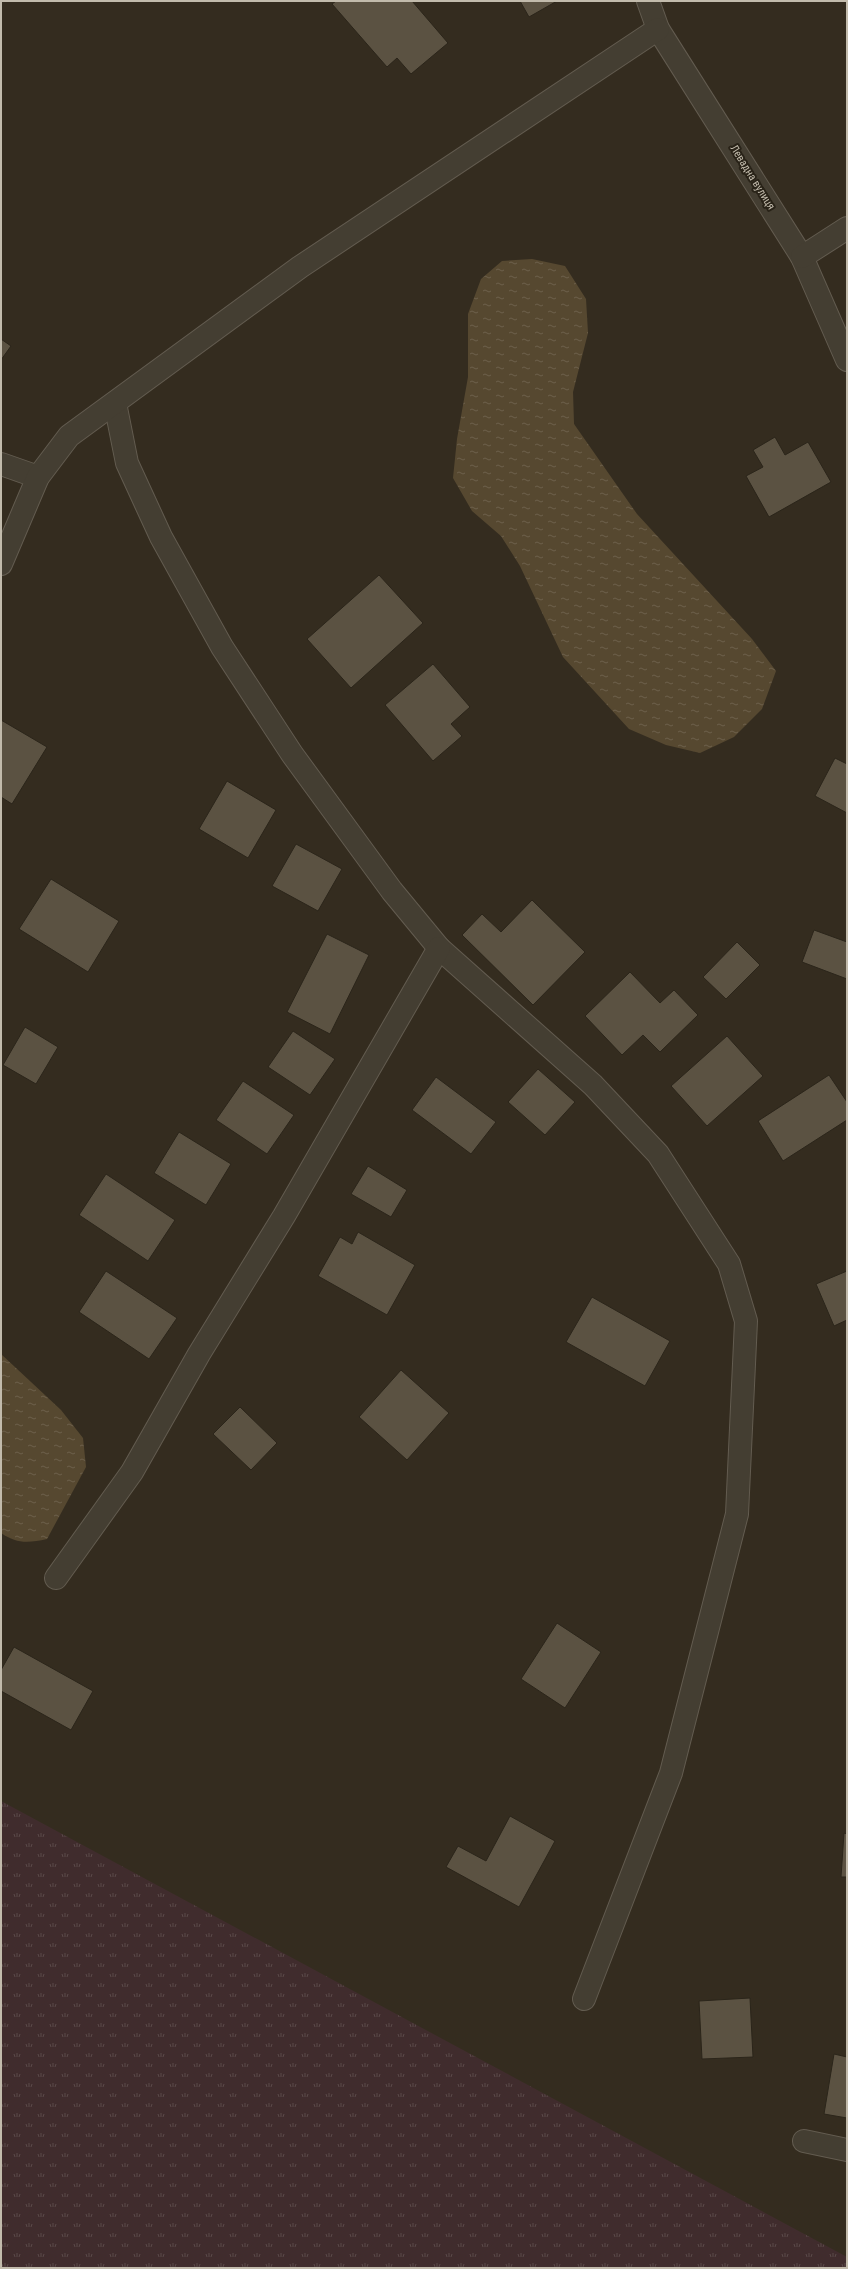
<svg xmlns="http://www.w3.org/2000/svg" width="848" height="2269" font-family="'Roboto Condensed',sans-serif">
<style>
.grass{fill:url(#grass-tufts)}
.water{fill:url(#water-ripples)}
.building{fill:#5b5242;stroke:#2b251a}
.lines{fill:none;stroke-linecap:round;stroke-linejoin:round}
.minor-casing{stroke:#635c50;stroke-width:24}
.minor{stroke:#443e32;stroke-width:22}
.labels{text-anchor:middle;stroke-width:4;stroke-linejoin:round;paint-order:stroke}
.street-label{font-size:11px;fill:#c2bbac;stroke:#292318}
</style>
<defs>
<pattern id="grass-tufts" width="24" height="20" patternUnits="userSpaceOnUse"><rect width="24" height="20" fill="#402c2d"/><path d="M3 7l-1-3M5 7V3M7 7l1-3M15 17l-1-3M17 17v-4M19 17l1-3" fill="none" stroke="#5a4949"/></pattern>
<pattern id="water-ripples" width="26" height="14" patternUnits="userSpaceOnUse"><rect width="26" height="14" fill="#564830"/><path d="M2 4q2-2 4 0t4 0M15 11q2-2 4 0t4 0" fill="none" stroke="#6d604b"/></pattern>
</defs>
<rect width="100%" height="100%" fill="#342c1f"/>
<path class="grass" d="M 1,1801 L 847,2257 L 847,2268 L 1,2268 Z"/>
<g class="water">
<path d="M 532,259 L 565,266 L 586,299 L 588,333 L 573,392 L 574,424 L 637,514 L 752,639 L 776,671 L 762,709 L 734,737 L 700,753 L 666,745 L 629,729 L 563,657 L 520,566 L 501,536 L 472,511 L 453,478 L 457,439 L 468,377 L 468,314 L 481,279 L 502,261 Z"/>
<path d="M 1,1354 L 61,1410 L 83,1438 L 86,1467 L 47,1539 C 28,1543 17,1544 1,1533 Z"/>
</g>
<g class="building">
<path d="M 336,1 L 412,1 L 448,43 L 411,74 L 397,58 L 387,67 L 332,4 Z"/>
<path d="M 520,1 L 557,1 L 529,17 Z"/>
<path d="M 1,339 L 11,346 L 1,360 Z"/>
<path d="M 775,437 L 785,455 L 808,442 L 831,482 L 769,517 L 746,476 L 763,467 L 753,450 Z"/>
<path d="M 379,575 L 423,623 L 351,688 L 307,639 Z"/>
<path d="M 433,664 L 470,707 L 451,724 L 462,736 L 433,761 L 385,705 Z"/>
<path d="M 1,720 L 47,747 L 12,804 L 1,797 Z"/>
<path d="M 835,758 L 847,764 L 847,813 L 815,796 Z"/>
<path d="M 227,781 L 276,810 L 248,858 L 199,829 Z"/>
<path d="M 296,844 L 342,869 L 318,911 L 272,886 Z"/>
<path d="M 51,879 L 119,921 L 88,972 L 19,929 Z"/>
<path d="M 532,900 L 585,952 L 533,1005 L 462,935 L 482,914 L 501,932 Z"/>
<path d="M 814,930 L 847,942 L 847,979 L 802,962 Z"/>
<path d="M 327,934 L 369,955 L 330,1034 L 287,1012 Z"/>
<path d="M 737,942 L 760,965 L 726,999 L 703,977 Z"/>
<path d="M 630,972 L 660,1003 L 674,990 L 698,1015 L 660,1052 L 643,1035 L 622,1055 L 585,1016 Z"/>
<path d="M 25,1027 L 58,1047 L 36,1084 L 3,1065 Z"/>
<path d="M 293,1031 L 335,1059 L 310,1095 L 268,1067 Z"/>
<path d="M 727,1036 L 763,1076 L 707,1126 L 671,1086 Z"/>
<path d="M 538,1069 L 575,1102 L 545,1135 L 508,1102 Z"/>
<path d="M 829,1075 L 847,1102 L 847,1120 L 783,1161 L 758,1121 Z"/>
<path d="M 436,1077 L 496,1122 L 471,1154 L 412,1110 Z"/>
<path d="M 243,1081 L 294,1115 L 267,1154 L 216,1120 Z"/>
<path d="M 179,1132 L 231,1164 L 206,1205 L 154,1173 Z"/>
<path d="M 368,1166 L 407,1190 L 391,1217 L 351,1194 Z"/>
<path d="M 106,1174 L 175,1220 L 148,1261 L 79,1215 Z"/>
<path d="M 358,1232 L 415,1265 L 387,1315 L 318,1276 L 340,1237 L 352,1244 Z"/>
<path d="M 106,1271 L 177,1318 L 149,1359 L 79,1312 Z"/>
<path d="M 847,1271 L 847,1320 L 834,1326 L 816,1284 Z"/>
<path d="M 592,1297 L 670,1341 L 645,1386 L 566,1342 Z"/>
<path d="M 401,1370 L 449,1413 L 407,1460 L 359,1417 Z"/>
<path d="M 240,1407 L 277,1443 L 251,1470 L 213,1434 Z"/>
<path d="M 557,1623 L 601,1652 L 565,1708 L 521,1679 Z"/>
<path d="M 14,1647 L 93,1691 L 71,1730 L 1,1691 L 1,1670 Z"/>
<path d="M 510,1816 L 555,1841 L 519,1907 L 446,1867 L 458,1846 L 486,1861 Z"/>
<path d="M 844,1833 L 847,1834 L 847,1877 L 841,1877 Z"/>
<path d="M 750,1998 L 753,2057 L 702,2059 L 699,2001 Z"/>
<path d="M 834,2054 L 847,2057 L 847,2118 L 824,2114 Z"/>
</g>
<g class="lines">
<defs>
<g id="minor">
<path d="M 648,1 L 658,29 L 802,257 L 847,360"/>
<path d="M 802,257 L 847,228"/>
<path d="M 115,403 L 127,463 L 161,537 L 222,647 L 292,754 L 392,891 L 439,948 L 593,1085 L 658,1154 L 729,1264 L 746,1321 L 737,1514 L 671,1773 L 584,1999"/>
<path d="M 1,464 L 38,477"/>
<path d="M 1,564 L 38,477 L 69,436 L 300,267 L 658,29"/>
<path d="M 56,1578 L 132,1472 L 199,1354 L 284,1216 L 439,948"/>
<path d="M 804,2141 L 847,2150"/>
</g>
</defs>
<use href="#minor" class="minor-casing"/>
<use href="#minor" class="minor"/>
</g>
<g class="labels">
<g class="street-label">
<text transform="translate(753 177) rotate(58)" y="4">Левадна вулиця</text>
</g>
</g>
<rect width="848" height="2269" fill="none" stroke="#c2bbac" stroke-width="4"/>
</svg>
